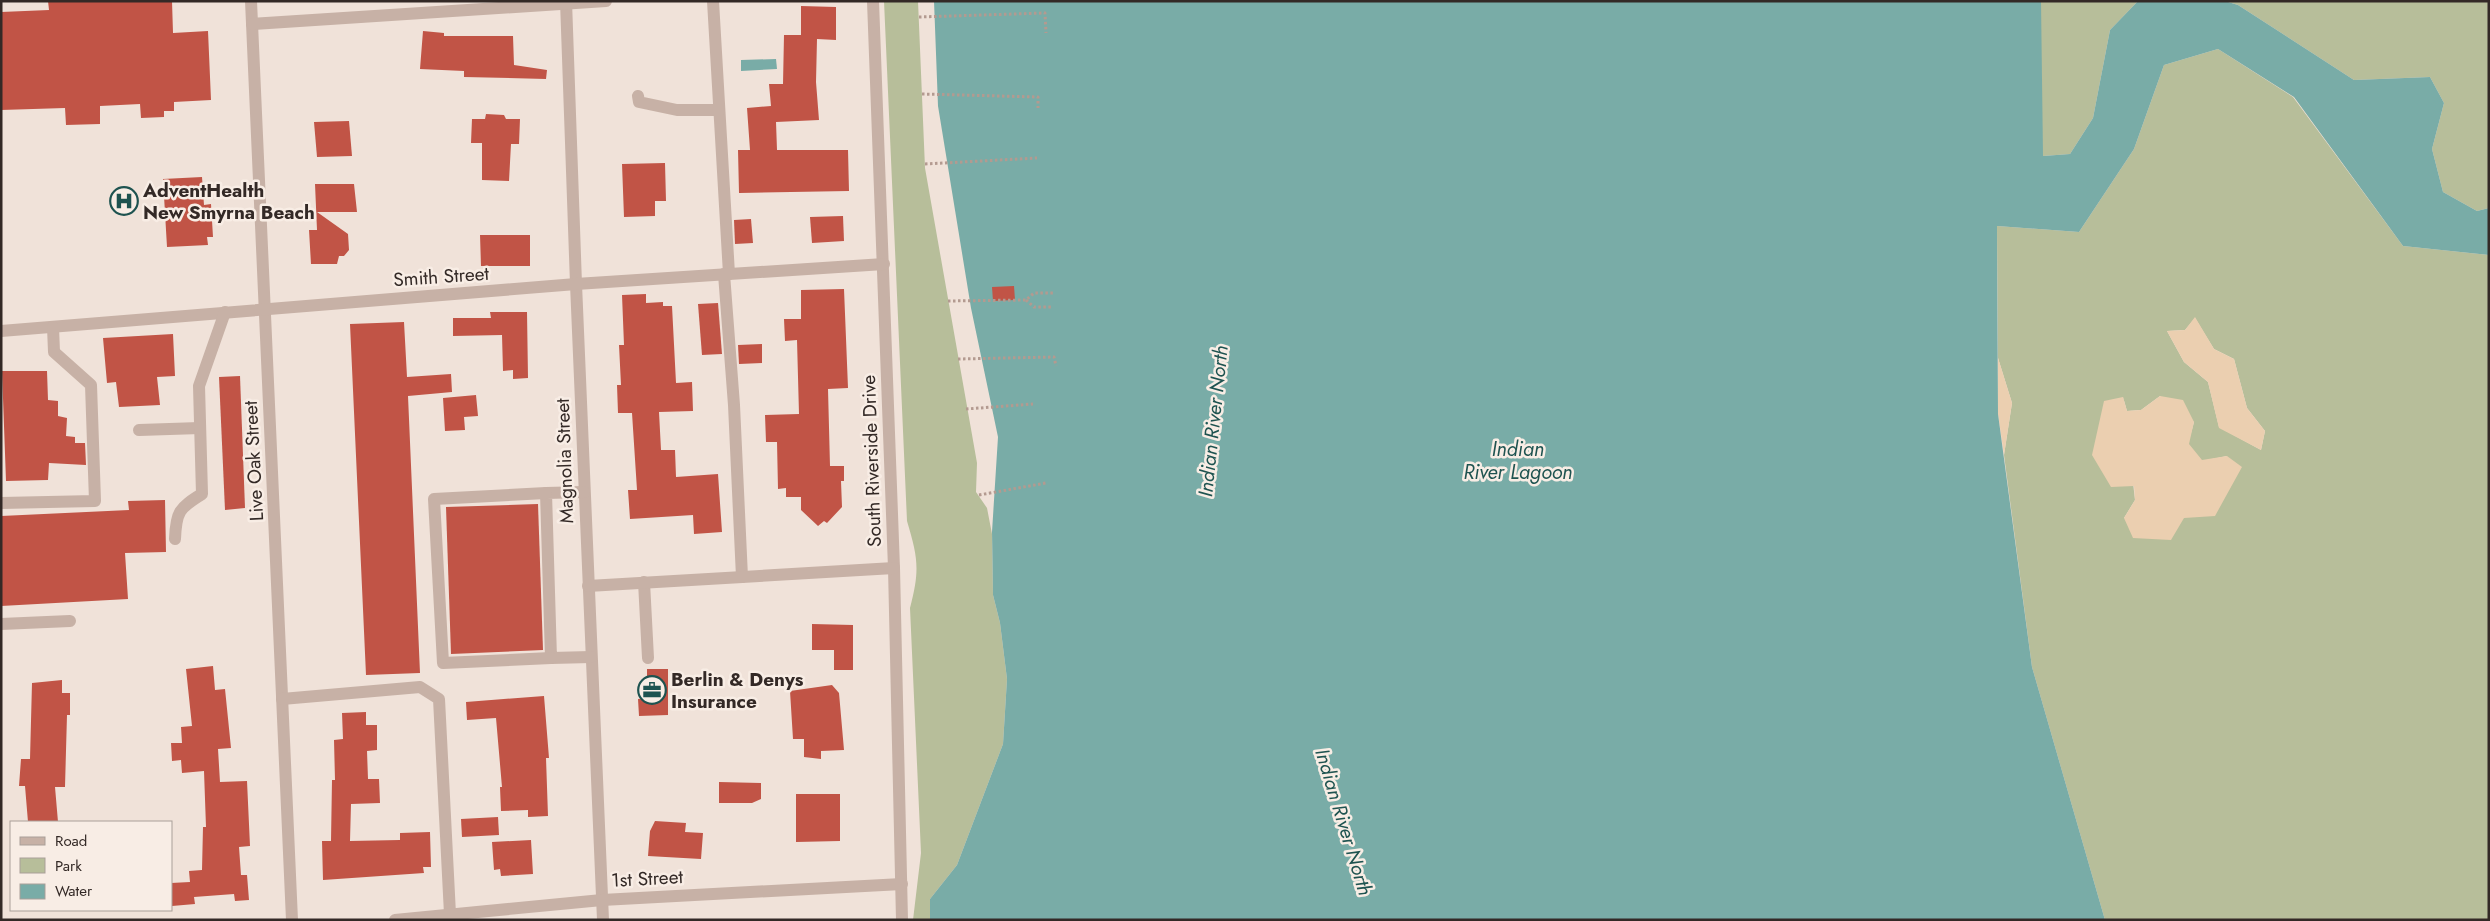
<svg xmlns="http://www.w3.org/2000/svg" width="2490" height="921" font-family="Jost,sans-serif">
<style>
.green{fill:#b7be9a;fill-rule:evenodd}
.sand{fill:#ebcfb0}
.water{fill:#79aca7}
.building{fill:#c15446}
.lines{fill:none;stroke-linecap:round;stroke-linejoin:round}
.path{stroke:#b39a90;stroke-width:3;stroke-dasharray:2.5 2.5;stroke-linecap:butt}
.minor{stroke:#c7b1a6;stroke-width:12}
.labels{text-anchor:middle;stroke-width:5;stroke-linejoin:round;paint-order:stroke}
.poi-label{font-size:19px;font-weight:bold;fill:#332926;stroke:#f8ede5;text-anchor:start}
.street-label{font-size:19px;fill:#332926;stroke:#f8ede5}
.water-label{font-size:20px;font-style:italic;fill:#1e5350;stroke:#f8ede5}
</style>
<rect width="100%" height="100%" fill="#f0e2d9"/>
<g class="green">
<path d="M 884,1 L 918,1 L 925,168 L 977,463 L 976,492 L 987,508 L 992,534 L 993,595 L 1000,623 L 1007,679 L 1003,744 L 957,865 L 930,899 L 930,920 L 913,920 L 921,853 L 910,608 C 920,570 918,558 907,521 Z"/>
<path d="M 2039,1 L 2138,1 L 2110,30 L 2093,118 L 2070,154 L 2043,156 L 2037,116 L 2042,99 Z"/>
<path d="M 2225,1 L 2489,1 L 2489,208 L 2477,211 L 2443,192 L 2432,149 L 2444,103 L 2430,77 L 2354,80 L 2238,5 Z"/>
<path d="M 2218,49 L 2293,97 L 2403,246 L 2489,255 L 2489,920 L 2105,920 L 2032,667 L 2004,455 L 2012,403 L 1998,358 L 1997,226 L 2079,232 L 2134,149 L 2164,65 ZM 2195,318 L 2214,349 L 2234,359 L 2247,408 L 2265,431 L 2261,450 L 2219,427 L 2208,382 L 2184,362 L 2167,331 L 2185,330 ZM 2160,396 L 2194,422 L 2188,444 L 2202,461 L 2227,456 L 2184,518 L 2124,518 L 2135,500 L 2123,397 L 2127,411 L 2141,410 Z"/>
</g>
<g class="sand">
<path d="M 2195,317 L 2214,349 L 2234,359 L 2247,408 L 2265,431 L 2261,450 L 2219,428 L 2208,382 L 2184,362 L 2167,331 L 2185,330 Z"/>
<path d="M 1998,358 L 2012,403 L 2004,455 L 1998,414 Z"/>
<path d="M 2160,396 L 2183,400 L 2194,422 L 2189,444 L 2202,460 L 2227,456 L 2242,467 L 2215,516 L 2184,518 L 2171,540 L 2133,538 L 2124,518 L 2135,500 L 2134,486 L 2111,487 L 2092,455 L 2104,401 L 2123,397 L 2127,411 L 2141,410 Z"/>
</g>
<g class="water">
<path d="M 934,1 L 2041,1 L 2043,156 L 2070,154 L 2093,118 L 2110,30 L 2138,1 L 2225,1 L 2238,5 L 2354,80 L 2430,77 L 2444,103 L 2432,149 L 2443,192 L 2477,211 L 2489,208 L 2489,255 L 2403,246 L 2294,97 L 2218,49 L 2164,65 L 2134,149 L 2079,232 L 1997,226 L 1998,414 L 2032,667 L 2105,920 L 930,920 L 930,899 L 957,865 L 1003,744 L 1007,679 L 1000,623 L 993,595 L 992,532 L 998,437 L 971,308 L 938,106 Z"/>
<path d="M 776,59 L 777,69 L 741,71 L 741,60 Z"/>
</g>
<g class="building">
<path d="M 48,1 L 172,1 L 173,33 L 208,31 L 211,100 L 174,102 L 174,111 L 164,111 L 164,117 L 141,118 L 140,104 L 100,106 L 100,124 L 66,125 L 65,108 L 1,110 L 1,12 L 49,10 Z"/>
<path d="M 801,6 L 836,7 L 836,40 L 817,39 L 816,82 L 819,120 L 776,122 L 777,150 L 848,150 L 849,191 L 739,193 L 738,150 L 750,150 L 747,108 L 771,106 L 769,84 L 783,84 L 784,35 L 801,35 Z"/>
<path d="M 423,31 L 444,33 L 444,36 L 513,36 L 514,65 L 547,70 L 546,79 L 464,77 L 464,71 L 420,69 Z"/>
<path d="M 486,114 L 504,115 L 506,119 L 520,119 L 519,144 L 511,144 L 509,181 L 482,180 L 482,143 L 471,143 L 472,119 L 485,119 Z"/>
<path d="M 349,121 L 352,156 L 317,157 L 314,122 Z"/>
<path d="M 665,163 L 666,201 L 655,201 L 655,216 L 624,217 L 622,164 Z"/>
<path d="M 202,177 L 204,205 L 211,204 L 213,237 L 207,237 L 208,245 L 167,247 L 163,179 Z"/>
<path d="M 315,184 L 354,184 L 357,212 L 317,212 L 348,234 L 349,250 L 344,256 L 339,256 L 337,264 L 311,264 L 309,230 L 317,230 Z"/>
<path d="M 843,216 L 844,241 L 812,243 L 810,217 Z"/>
<path d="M 751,219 L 753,243 L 735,244 L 734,220 Z"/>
<path d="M 480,235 L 530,235 L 530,266 L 481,266 Z"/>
<path d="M 1014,286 L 1015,300 L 993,301 L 992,287 Z"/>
<path d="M 844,289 L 848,388 L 828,389 L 830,466 L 844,466 L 844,481 L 841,481 L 842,507 L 827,523 L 824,521 L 818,526 L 801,510 L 801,497 L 786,497 L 786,488 L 778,489 L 777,442 L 766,442 L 765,415 L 799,414 L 797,340 L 785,341 L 784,319 L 801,319 L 801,290 Z"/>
<path d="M 646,294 L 646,303 L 663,302 L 663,306 L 672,306 L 676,383 L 692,382 L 693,411 L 659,412 L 661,450 L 675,450 L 676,477 L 718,474 L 722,532 L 694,534 L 693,515 L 630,519 L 628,490 L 637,490 L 632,413 L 618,413 L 617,385 L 621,385 L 619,345 L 624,345 L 622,295 Z"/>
<path d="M 718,303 L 722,354 L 702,355 L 698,304 Z"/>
<path d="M 490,312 L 527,312 L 528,378 L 513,379 L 513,370 L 503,371 L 502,335 L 453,336 L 453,318 L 491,318 Z"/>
<path d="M 404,322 L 407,377 L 451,374 L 452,392 L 408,396 L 420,673 L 366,675 L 350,324 Z"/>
<path d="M 173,334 L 175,376 L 157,377 L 160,405 L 119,407 L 116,382 L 107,383 L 103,338 Z"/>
<path d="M 762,344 L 762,363 L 739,364 L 738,345 Z"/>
<path d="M 2,371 L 47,371 L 48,400 L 58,401 L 58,416 L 67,418 L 66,436 L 75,437 L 75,443 L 85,443 L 86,465 L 49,463 L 48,480 L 6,481 Z"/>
<path d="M 240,376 L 245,508 L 225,510 L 219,377 Z"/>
<path d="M 476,395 L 478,416 L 464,417 L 465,430 L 445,431 L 443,398 Z"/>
<path d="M 165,500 L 166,552 L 125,553 L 128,599 L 1,606 L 1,516 L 129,510 L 128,501 Z"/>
<path d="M 538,504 L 543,650 L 451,654 L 446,507 Z"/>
<path d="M 812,624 L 853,625 L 853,670 L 834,670 L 834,650 L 812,650 Z"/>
<path d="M 213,666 L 215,690 L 225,689 L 231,748 L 218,749 L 220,782 L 247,781 L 250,846 L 239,847 L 241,875 L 247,875 L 249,900 L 235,901 L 234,894 L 194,897 L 195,904 L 172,906 L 171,883 L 190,882 L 189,871 L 202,870 L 203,827 L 206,827 L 204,771 L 182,773 L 181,760 L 172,761 L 171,743 L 182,743 L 181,727 L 192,726 L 186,669 Z"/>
<path d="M 647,669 L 668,669 L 668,715 L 639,716 L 638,699 L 647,698 Z"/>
<path d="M 62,680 L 62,693 L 70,693 L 70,715 L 67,715 L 65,787 L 55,787 L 58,822 L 28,822 L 25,786 L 19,786 L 21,759 L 30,759 L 32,683 Z"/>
<path d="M 832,685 L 839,693 L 844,750 L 821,751 L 821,759 L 804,757 L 804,739 L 793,739 L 790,691 Z"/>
<path d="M 544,696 L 549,758 L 546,758 L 548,816 L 528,817 L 528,810 L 501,811 L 500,787 L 502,787 L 496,718 L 467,720 L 466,702 Z"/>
<path d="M 366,712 L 366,725 L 377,725 L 377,750 L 367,751 L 368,779 L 379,779 L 380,803 L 351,804 L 350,841 L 400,840 L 400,833 L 430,832 L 431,867 L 423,867 L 424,873 L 323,880 L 322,841 L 331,841 L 332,780 L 335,780 L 334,740 L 343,739 L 342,713 Z"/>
<path d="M 719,782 L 761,783 L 761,799 L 752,803 L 719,803 Z"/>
<path d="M 796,794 L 840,794 L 840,841 L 796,842 Z"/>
<path d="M 498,817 L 499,835 L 462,837 L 461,819 Z"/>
<path d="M 655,821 L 686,823 L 685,832 L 703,833 L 701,859 L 648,856 L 650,831 Z"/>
<path d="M 531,840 L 533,874 L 501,876 L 500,869 L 494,870 L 492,842 Z"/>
</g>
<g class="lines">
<g class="path">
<path d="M 919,17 L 1045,13 L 1046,33"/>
<path d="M 922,94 L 1038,97 L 1038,108"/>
<path d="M 925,164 L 1037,158"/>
<path d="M 1026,300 L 1034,307 L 1053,307"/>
<path d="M 948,301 L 1026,300 L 1034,293 L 1053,293"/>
<path d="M 958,359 L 1054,357 L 1056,366"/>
<path d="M 966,409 L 1033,404"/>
<path d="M 979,495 L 1046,483"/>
</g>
<g class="minor">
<path d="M 251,1 L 292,920"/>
<path d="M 566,1 L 576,284 L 603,920"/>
<path d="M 713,1 L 729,274"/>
<path d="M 873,1 L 894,568 L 902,920"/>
<path d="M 252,24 L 606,1"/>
<path d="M 638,96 L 639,102 L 677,110 L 719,110"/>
<path d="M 724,274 L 734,405 L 742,577"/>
<path d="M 1,331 L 576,284 L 884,264"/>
<path d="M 139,430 L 200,428"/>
<path d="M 584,492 L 546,493 L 551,658 L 591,657"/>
<path d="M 546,493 L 434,499 L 443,663 L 551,658"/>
<path d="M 1,503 L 95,501 L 91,385 L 54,352 L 53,327"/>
<path d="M 175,539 C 176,512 179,508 202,494 L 199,386 L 225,312"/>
<path d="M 644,582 L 648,658"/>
<path d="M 588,586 L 894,568"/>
<path d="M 1,624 L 70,621"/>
<path d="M 282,699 L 420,687 L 439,699 L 450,914"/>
<path d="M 395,920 L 602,900 L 902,884"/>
</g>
</g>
<defs>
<symbol id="hospital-ring" viewBox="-11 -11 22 22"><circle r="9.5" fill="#f8ede5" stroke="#1e5350" stroke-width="1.5"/><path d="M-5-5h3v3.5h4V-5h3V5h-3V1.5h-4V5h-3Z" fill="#1e5350"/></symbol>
<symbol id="office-ring" viewBox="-11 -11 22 22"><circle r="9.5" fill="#f8ede5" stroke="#1e5350" stroke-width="1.5"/><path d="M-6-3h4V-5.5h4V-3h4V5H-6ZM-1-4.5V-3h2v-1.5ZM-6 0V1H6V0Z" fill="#1e5350"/></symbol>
</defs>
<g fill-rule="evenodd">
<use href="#hospital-ring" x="108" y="185" width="32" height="32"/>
<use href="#office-ring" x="636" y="674" width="32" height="32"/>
</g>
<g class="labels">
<g class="poi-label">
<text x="143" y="197">AdventHealth<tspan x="143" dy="22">New Smyrna Beach</tspan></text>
<text x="671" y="686">Berlin &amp; Denys<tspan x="671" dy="22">Insurance</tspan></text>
</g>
<g class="street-label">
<text transform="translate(441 276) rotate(-4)" y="7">Smith Street</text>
<text transform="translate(253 461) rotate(-93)" y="7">Live Oak Street</text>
<text transform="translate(564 461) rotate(-92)" y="7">Magnolia Street</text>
<text transform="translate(871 461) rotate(-92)" y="7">South Riverside Drive</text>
<text transform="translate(647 878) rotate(-3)" y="7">1st Street</text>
</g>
<g class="water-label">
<text transform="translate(1213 421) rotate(-84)" y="7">Indian River North</text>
<text x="1518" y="456">Indian<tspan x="1518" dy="23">River Lagoon</tspan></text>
<text transform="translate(1344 822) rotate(73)" y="7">Indian River North</text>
</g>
</g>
<rect width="2490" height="921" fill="none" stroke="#332926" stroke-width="5"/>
<rect x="10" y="821" width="162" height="90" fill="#f8ede5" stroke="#a99f99"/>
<rect x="20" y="837" width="25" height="8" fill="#c7b1a6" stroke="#a99f99"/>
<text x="55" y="846" font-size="15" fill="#332926">Road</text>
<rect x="20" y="858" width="25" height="15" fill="#b7be9a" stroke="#a99f99"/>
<text x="55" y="871" font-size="15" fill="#332926">Park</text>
<rect x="20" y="884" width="25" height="15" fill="#79aca7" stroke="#a99f99"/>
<text x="55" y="896" font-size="15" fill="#332926">Water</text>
</svg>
